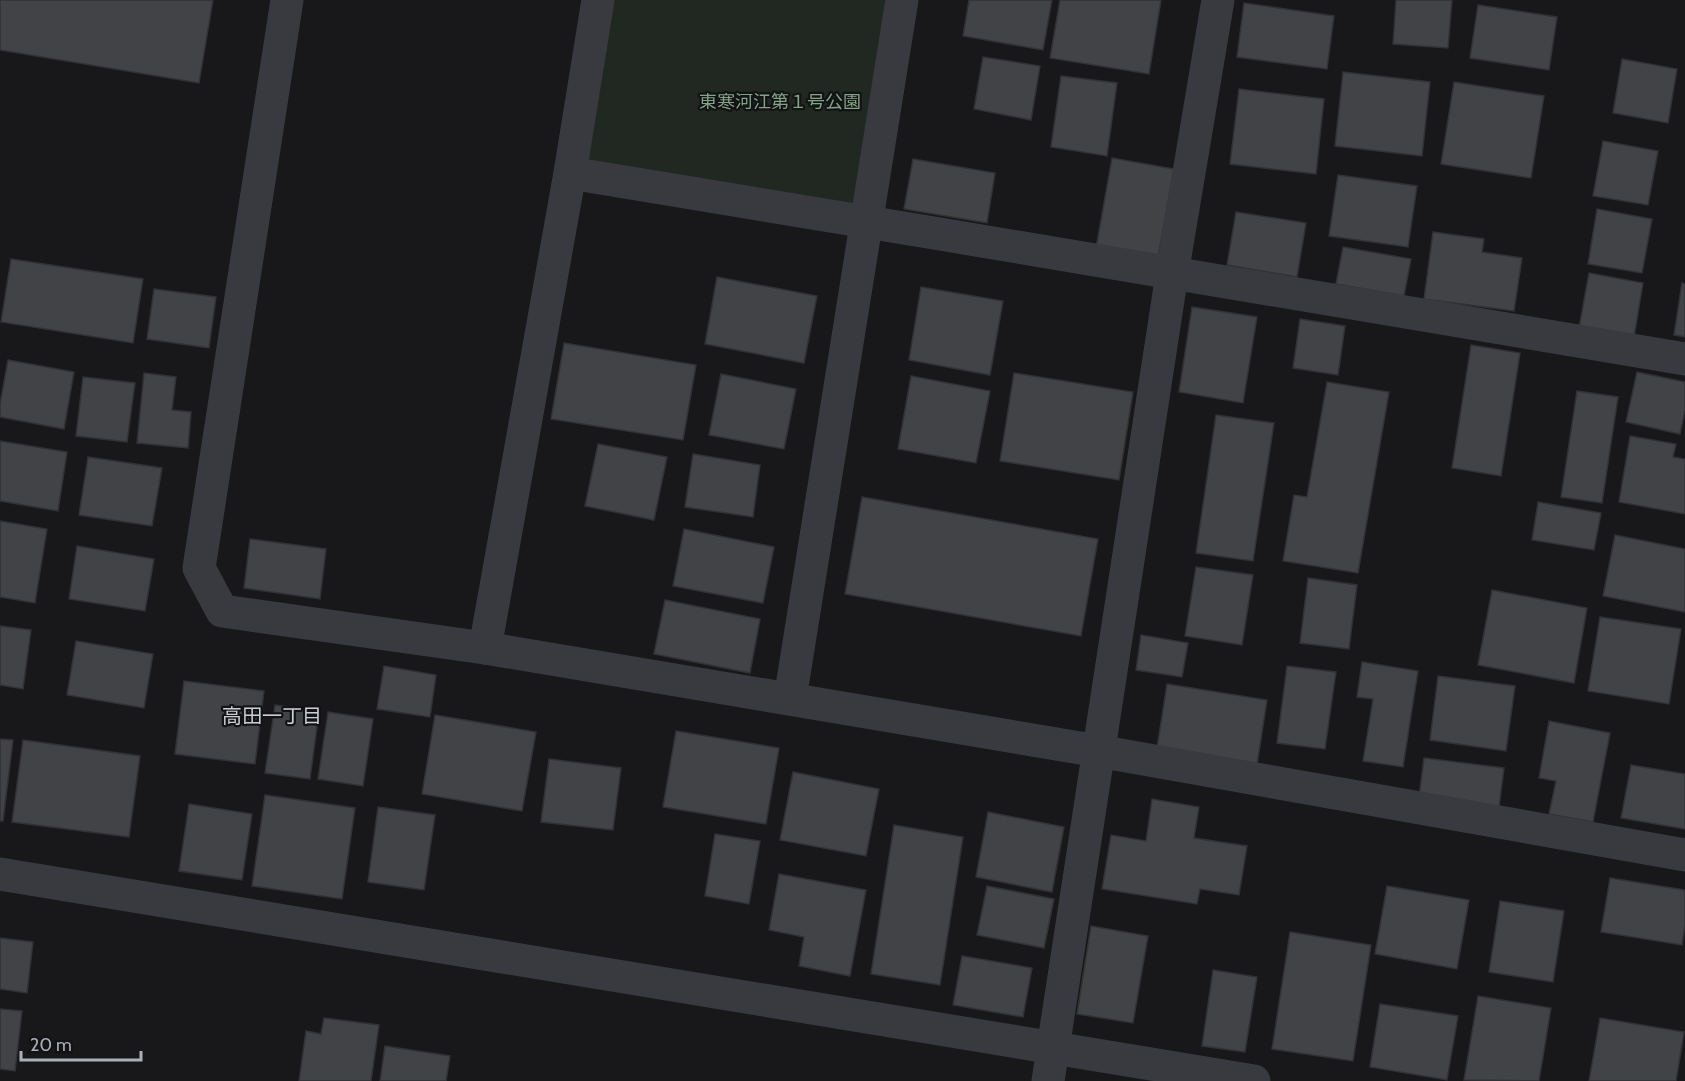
<svg xmlns="http://www.w3.org/2000/svg" width="1685" height="1081" font-family="Cabin,'Noto Sans JP',sans-serif">
<style>
.green{fill:#202821}
.building{fill:#424347;stroke:#323236;stroke-width:1.5}
.lines{fill:none;stroke-linecap:round;stroke-linejoin:round}
.minor{stroke:#393a3f;stroke-width:33}
.labels{text-anchor:middle;stroke-width:4.5;stroke-linejoin:round;paint-order:stroke}
.park-label{font-size:18px;fill:#82a486;stroke:#131315}
.neighbourhood-label{font-size:20px;fill:#ccced6;stroke:#131315}
</style>
<rect width="100%" height="100%" fill="#18181a"/>
<path class="green" d="M 598,0 L 902,0 L 866,220 L 570,173 Z"/>
<g class="building">
<path d="M 0,0 L 213,0 L 199,83 L 0,50 Z"/>
<path d="M 969,0 L 1052,0 L 1043,50 L 963,36 Z"/>
<path d="M 1060,0 L 1161,0 L 1149,74 L 1050,58 Z"/>
<path d="M 1396,0 L 1452,0 L 1448,48 L 1393,44 Z"/>
<path d="M 1244,3 L 1334,16 L 1327,69 L 1237,57 Z"/>
<path d="M 1478,5 L 1557,17 L 1549,70 L 1470,58 Z"/>
<path d="M 983,57 L 1040,66 L 1031,120 L 974,109 Z"/>
<path d="M 1622,59 L 1677,69 L 1668,123 L 1613,113 Z"/>
<path d="M 1343,72 L 1430,82 L 1422,156 L 1335,146 Z"/>
<path d="M 1061,76 L 1117,83 L 1107,156 L 1051,147 Z"/>
<path d="M 1454,82 L 1544,96 L 1531,178 L 1441,164 Z"/>
<path d="M 1239,89 L 1324,99 L 1316,174 L 1230,164 Z"/>
<path d="M 1603,141 L 1658,151 L 1648,205 L 1593,196 Z"/>
<path d="M 1112,158 L 1174,169 L 1158,258 L 1096,248 Z"/>
<path d="M 913,159 L 995,173 L 987,223 L 904,209 Z"/>
<path d="M 1338,175 L 1417,186 L 1408,247 L 1329,236 Z"/>
<path d="M 1597,209 L 1652,219 L 1642,273 L 1588,264 Z"/>
<path d="M 1236,212 L 1306,223 L 1297,277 L 1227,265 Z"/>
<path d="M 1433,232 L 1484,239 L 1482,252 L 1522,258 L 1514,311 L 1424,299 Z"/>
<path d="M 1343,247 L 1411,259 L 1404,296 L 1336,284 Z"/>
<path d="M 11,259 L 143,279 L 133,343 L 1,322 Z"/>
<path d="M 1589,273 L 1643,283 L 1634,337 L 1579,328 Z"/>
<path d="M 717,277 L 817,296 L 804,363 L 705,344 Z"/>
<path d="M 1682,283 L 1685,284 L 1685,337 L 1674,335 Z"/>
<path d="M 921,287 L 1003,301 L 990,375 L 909,360 Z"/>
<path d="M 154,289 L 216,297 L 209,348 L 147,339 Z"/>
<path d="M 1192,307 L 1257,317 L 1243,403 L 1179,392 Z"/>
<path d="M 1300,319 L 1345,326 L 1338,375 L 1293,368 Z"/>
<path d="M 564,343 L 696,365 L 683,440 L 551,419 Z"/>
<path d="M 1471,345 L 1520,353 L 1501,476 L 1452,468 Z"/>
<path d="M 8,360 L 74,372 L 64,429 L 0,417 L 0,404 Z"/>
<path d="M 1637,372 L 1685,382 L 1685,410 L 1680,434 L 1626,422 Z"/>
<path d="M 144,373 L 176,377 L 172,410 L 191,412 L 188,448 L 137,443 Z"/>
<path d="M 1014,373 L 1133,392 L 1119,480 L 1000,461 Z"/>
<path d="M 721,374 L 796,389 L 784,449 L 709,435 Z"/>
<path d="M 911,376 L 990,391 L 976,463 L 898,449 Z"/>
<path d="M 83,377 L 135,383 L 127,442 L 76,436 Z"/>
<path d="M 1327,382 L 1389,392 L 1358,573 L 1283,561 L 1294,495 L 1307,497 Z"/>
<path d="M 1577,391 L 1618,397 L 1602,503 L 1561,497 Z"/>
<path d="M 1216,415 L 1274,423 L 1253,561 L 1196,553 Z"/>
<path d="M 1630,436 L 1676,444 L 1673,457 L 1685,459 L 1685,514 L 1619,502 Z"/>
<path d="M 0,441 L 67,452 L 58,511 L 0,501 Z"/>
<path d="M 598,444 L 667,457 L 654,520 L 585,506 Z"/>
<path d="M 693,454 L 760,465 L 753,517 L 685,507 Z"/>
<path d="M 88,457 L 162,468 L 152,526 L 79,515 Z"/>
<path d="M 862,497 L 1098,539 L 1081,636 L 845,594 Z"/>
<path d="M 1538,502 L 1601,513 L 1594,550 L 1532,540 Z"/>
<path d="M 0,521 L 47,529 L 35,603 L 0,597 Z"/>
<path d="M 684,529 L 774,547 L 763,603 L 673,586 Z"/>
<path d="M 1615,535 L 1685,549 L 1685,612 L 1603,596 Z"/>
<path d="M 250,539 L 326,549 L 320,599 L 244,588 Z"/>
<path d="M 77,546 L 154,559 L 145,611 L 69,599 Z"/>
<path d="M 1196,567 L 1253,575 L 1242,645 L 1185,636 Z"/>
<path d="M 1308,578 L 1357,585 L 1349,649 L 1300,643 Z"/>
<path d="M 1492,590 L 1587,608 L 1574,683 L 1478,665 Z"/>
<path d="M 665,600 L 760,619 L 750,673 L 654,654 Z"/>
<path d="M 1600,617 L 1681,629 L 1669,704 L 1588,691 Z"/>
<path d="M 0,626 L 31,630 L 23,689 L 0,685 Z"/>
<path d="M 1141,635 L 1188,643 L 1182,677 L 1136,670 Z"/>
<path d="M 76,641 L 153,654 L 144,708 L 67,695 Z"/>
<path d="M 1362,662 L 1418,671 L 1403,767 L 1363,761 L 1373,699 L 1357,697 Z"/>
<path d="M 384,666 L 436,675 L 430,717 L 377,709 Z"/>
<path d="M 1287,666 L 1336,672 L 1325,749 L 1277,743 Z"/>
<path d="M 1438,676 L 1515,686 L 1506,751 L 1430,740 Z"/>
<path d="M 184,681 L 264,691 L 255,764 L 175,754 Z"/>
<path d="M 1167,684 L 1267,700 L 1257,765 L 1157,748 Z"/>
<path d="M 275,705 L 319,712 L 310,779 L 265,773 Z"/>
<path d="M 328,712 L 373,719 L 363,786 L 318,779 Z"/>
<path d="M 435,715 L 536,732 L 522,811 L 422,794 Z"/>
<path d="M 1549,721 L 1610,733 L 1593,822 L 1549,814 L 1556,781 L 1539,778 Z"/>
<path d="M 676,731 L 779,748 L 766,824 L 663,807 Z"/>
<path d="M 0,739 L 13,740 L 3,821 L 0,821 Z"/>
<path d="M 23,740 L 140,756 L 129,837 L 12,822 Z"/>
<path d="M 1424,758 L 1504,768 L 1499,807 L 1419,797 Z"/>
<path d="M 549,759 L 621,768 L 613,830 L 541,822 Z"/>
<path d="M 1631,765 L 1685,774 L 1685,829 L 1621,818 Z"/>
<path d="M 793,772 L 879,789 L 866,856 L 780,840 Z"/>
<path d="M 265,795 L 355,808 L 342,899 L 252,886 Z"/>
<path d="M 1152,799 L 1199,807 L 1194,838 L 1247,846 L 1239,895 L 1200,889 L 1197,904 L 1102,889 L 1111,835 L 1146,841 Z"/>
<path d="M 189,804 L 252,814 L 242,880 L 179,871 Z"/>
<path d="M 378,807 L 435,815 L 424,890 L 368,882 Z"/>
<path d="M 988,812 L 1064,827 L 1052,892 L 976,877 Z"/>
<path d="M 894,825 L 963,837 L 940,985 L 871,974 Z"/>
<path d="M 715,834 L 760,841 L 749,904 L 705,896 Z"/>
<path d="M 779,874 L 866,890 L 850,976 L 799,966 L 804,937 L 769,930 Z"/>
<path d="M 1610,878 L 1685,890 L 1685,925 L 1682,945 L 1601,932 Z"/>
<path d="M 987,886 L 1054,899 L 1044,948 L 977,935 Z"/>
<path d="M 1387,886 L 1469,900 L 1457,969 L 1375,954 Z"/>
<path d="M 1500,901 L 1564,911 L 1553,982 L 1489,972 Z"/>
<path d="M 1091,926 L 1148,936 L 1133,1023 L 1077,1014 Z"/>
<path d="M 1290,932 L 1371,945 L 1353,1061 L 1272,1049 Z"/>
<path d="M 0,938 L 33,942 L 27,993 L 0,989 Z"/>
<path d="M 962,956 L 1032,968 L 1023,1017 L 953,1005 Z"/>
<path d="M 1213,970 L 1257,977 L 1245,1052 L 1202,1046 Z"/>
<path d="M 1478,996 L 1551,1008 L 1539,1081 L 1464,1080 Z"/>
<path d="M 1380,1004 L 1458,1016 L 1447,1080 L 1370,1067 Z"/>
<path d="M 0,1009 L 22,1011 L 15,1071 L 0,1069 Z"/>
<path d="M 324,1018 L 379,1025 L 371,1081 L 299,1081 L 306,1031 L 321,1034 Z"/>
<path d="M 1600,1018 L 1684,1032 L 1676,1081 L 1589,1081 Z"/>
<path d="M 385,1046 L 450,1056 L 446,1081 L 380,1081 Z"/>
</g>
<g class="lines">
<g class="minor">
<path d="M 287,0 L 199,568 L 222,611 L 485,648 L 1098,751 L 1685,855"/>
<path d="M 570,173 C 942,233 1313,298 1685,359"/>
<path d="M 485,648 L 570,173 L 598,0"/>
<path d="M 790,699 L 902,0"/>
<path d="M 0,874 L 1254,1081"/>
<path d="M 1048,1081 L 1172,274 L 1218,0"/>
</g>
</g>
<g class="labels">
<g class="park-label">
<text x="780" y="108">東寒河江第１号公園</text>
</g>
<g class="neighbourhood-label">
<text x="272" y="723">高田一丁目</text>
</g>
</g>
<path d="M21 1051v9h120v-9" fill="none" stroke="#abafb9" stroke-width="3"/>
<text x="30" y="1051" font-size="18" fill="#abafb9" stroke="#131315" stroke-width="4.5" paint-order="stroke">20 m</text>
</svg>
